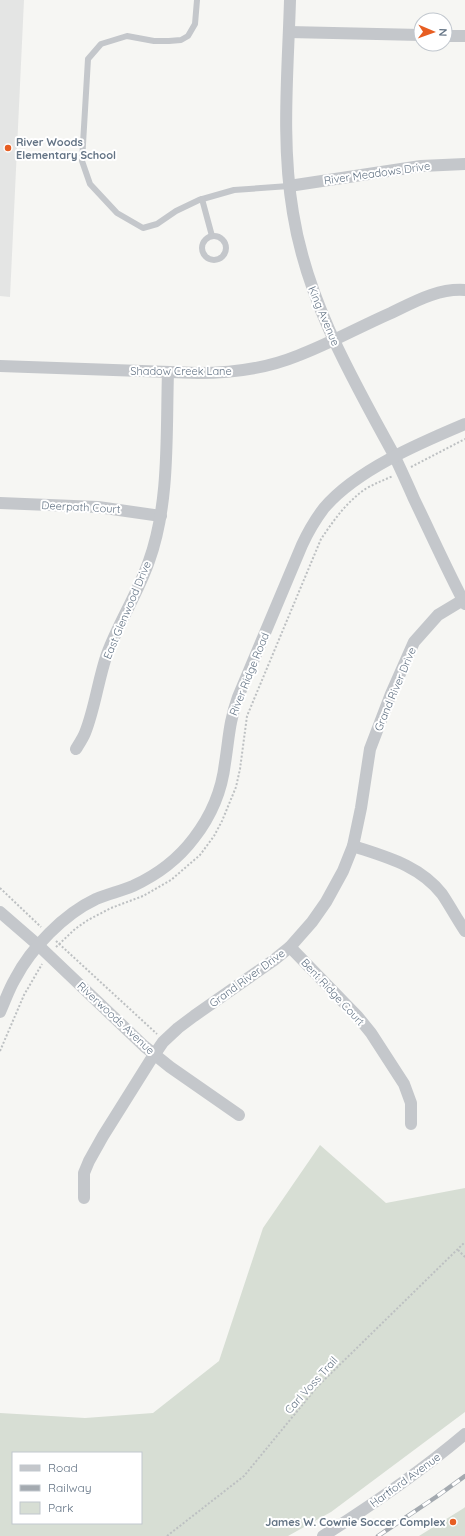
<svg xmlns="http://www.w3.org/2000/svg" width="465" height="1536" font-family="Quicksand,sans-serif">
<style>
.built{fill:#e4e5e4}
.green{fill:#d7ded4;fill-rule:evenodd}
.lines{fill:none;stroke-linecap:round;stroke-linejoin:round}
.path{stroke:#bdc0c2;stroke-width:2;stroke-dasharray:2 2;stroke-linecap:butt}
.service{stroke:#c4c7cb;stroke-width:6}
.minor{stroke:#c4c7cb;stroke-width:12}
.rail-casing{stroke:#a4aab0;stroke-width:4.5}
.rail{stroke:#fff;stroke-width:3;stroke-dasharray:9;stroke-linecap:butt}
.poi-dot{fill:#e75e22;stroke:#fff;stroke-width:1.5}
.labels{text-anchor:middle;stroke-width:4;stroke-linejoin:round;paint-order:stroke}
.poi-label{font-size:11px;font-weight:bold;fill:#647485;stroke:#fff;text-anchor:start}
.street-label{font-size:11px;fill:#647485;stroke:#fff}
</style>
<rect width="100%" height="100%" fill="#f6f6f3"/>
<path class="built" d="M 0,0 L 24,0 L 10,297 L 0,296 Z"/>
<g class="green">
<path d="M 320,1145 L 386,1203 L 465,1188 L 465,1412 L 331,1512 L 288,1536 L 0,1536 L 0,1413 L 85,1418 L 153,1413 L 219,1361 L 263,1228 ZM 13,1453 L 141,1453 L 141,1523 L 13,1523 Z"/>
<path d="M 465,1507 L 465,1536 L 419,1536 L 464,1508 Z"/>
</g>
<g class="lines">
<g class="path">
<path d="M 411,467 L 465,439"/>
<path d="M 0,888 L 41,927"/>
<path d="M 56,941 L 157,1034"/>
<path d="M 56,947 L 75,929 L 88,920 L 111,908 L 143,896 L 171,880 L 200,855 L 214,836 L 222,821 L 236,787 L 240,769 L 247,716 L 321,539 C 334,520 347,501 367,488 C 376,483 384,480 393,476"/>
<path d="M 0,1051 L 24,995 L 42,964"/>
<path d="M 458,1250 L 465,1257"/>
<path d="M 167,1536 L 244,1476 L 317,1387 L 465,1242"/>
</g>
<g class="service">
<path d="M 197,0 L 195,24 L 188,36 L 181,40 L 169,41 L 154,41 L 127,36 L 101,44 L 88,59 L 82,161 L 90,184 L 117,213 L 143,228 L 157,224 L 176,211 L 199,200 L 234,190 L 289,186"/>
<path d="M 202,199 L 212,236"/>
<circle cx="214" cy="248" r="12"/>
</g>
<g class="minor">
<path d="M 290,0 C 288,71 281,142 293,213 C 307,301 352,378 394,455 C 401,470 408,485 414,499 C 431,534 447,570 465,604"/>
<path d="M 289,32 L 421,35"/>
<path d="M 445,36 L 465,36"/>
<path d="M 289,186 L 421,166 L 465,164"/>
<path d="M 0,366 L 198,373 C 232,373 265,369 297,356 C 329,344 359,327 391,313 C 414,302 438,288 465,290"/>
<path d="M 0,503 L 98,507 L 161,516"/>
<path d="M 76,749 C 79,744 83,738 85,733 C 95,708 98,680 107,654 C 119,622 138,593 149,561 C 170,503 166,433 168,372"/>
<path d="M 353,846 C 386,857 419,865 442,894 C 450,906 457,919 465,931"/>
<path d="M 0,912 L 38,945 L 144,1046 L 170,1067 L 239,1115"/>
<path d="M 290,947 L 358,1017 L 371,1033 L 404,1084 L 411,1103 L 411,1124"/>
<path d="M 0,1012 C 5,1001 9,989 15,979 C 31,948 64,914 96,899 C 108,894 121,891 133,886 C 157,875 179,858 194,838 C 211,816 222,789 225,763 C 229,738 229,722 238,697 L 302,545 C 308,532 315,520 324,508 C 356,470 420,443 465,424"/>
<path d="M 84,1198 L 84,1173 L 89,1161 L 103,1136 L 150,1061 L 163,1042 L 178,1028 L 194,1016 L 274,960 L 290,947 L 312,922 L 326,902 L 343,871 L 353,846 L 361,808 L 370,749 L 391,694 L 414,642 L 438,615 L 463,600"/>
<path d="M 323,1536 C 372,1505 420,1472 465,1434"/>
</g>
<defs>
<path id="rail" d="M 378,1536 L 436,1497 L 465,1476"/>
</defs>
<use href="#rail" class="rail-casing"/>
<use href="#rail" class="rail"/>
</g>
<g class="poi-dot">
<circle cx="8" cy="148" r="4"/>
<circle cx="453" cy="1522" r="4"/>
</g>
<g class="labels">
<g class="poi-label">
<text x="16" y="146">River Woods<tspan x="16" dy="13">Elementary School</tspan></text>
<text x="445" y="1526" text-anchor="end">James W. Cownie Soccer Complex</text>
</g>
<g class="street-label">
<text transform="translate(377 173) rotate(-8)" y="4">River Meadows Drive</text>
<text transform="translate(324 316) rotate(67)" y="4">King Avenue</text>
<text x="181" y="375">Shadow Creek Lane</text>
<text transform="translate(81 507) rotate(3)" y="4">Deerpath Court</text>
<text transform="translate(127 610) rotate(-67)" y="4">East Glenwood Drive</text>
<text transform="translate(249 674) rotate(-68)" y="4">River Ridge Road</text>
<text transform="translate(395 689) rotate(-67)" y="4">Grand River Drive</text>
<text transform="translate(247 978) rotate(-36)" y="4">Grand River Drive</text>
<text transform="translate(333 992) rotate(47)" y="4">Bent Ridge Court</text>
<text transform="translate(116 1018) rotate(43)" y="4">Riverwoods Avenue</text>
<text transform="translate(311 1385) rotate(-48)" y="4">Carl Voss Trail</text>
<text transform="translate(405 1480) rotate(-36)" y="4">Hartford Avenue</text>
</g>
</g>
<rect x="12" y="1452" width="130" height="72" fill="#ffffff" stroke="#c1c7ce"/>
<rect x="20" y="1465" width="20" height="6" fill="#c4c7cb" stroke="#c1c7ce"/>
<text x="48" y="1472" font-size="12" fill="#647485">Road</text>
<rect x="20" y="1485" width="20" height="6" fill="#a4aab0" stroke="#c1c7ce"/>
<text x="48" y="1492" font-size="12" fill="#647485">Railway</text>
<rect x="20" y="1502" width="20" height="12" fill="#d7ded4" stroke="#c1c7ce"/>
<text x="48" y="1512" font-size="12" fill="#647485">Park</text>
<g transform="translate(433 32) rotate(92)"><circle r="19" fill="#ffffff" stroke="#c1c7ce"/>
<path d="M0-3L7 15L0 10L-7 15Z" fill="#e75e22"/>
<text y="-6" font-size="11" font-weight="bold" text-anchor="middle" fill="#647485">N</text>
</g>
</svg>
